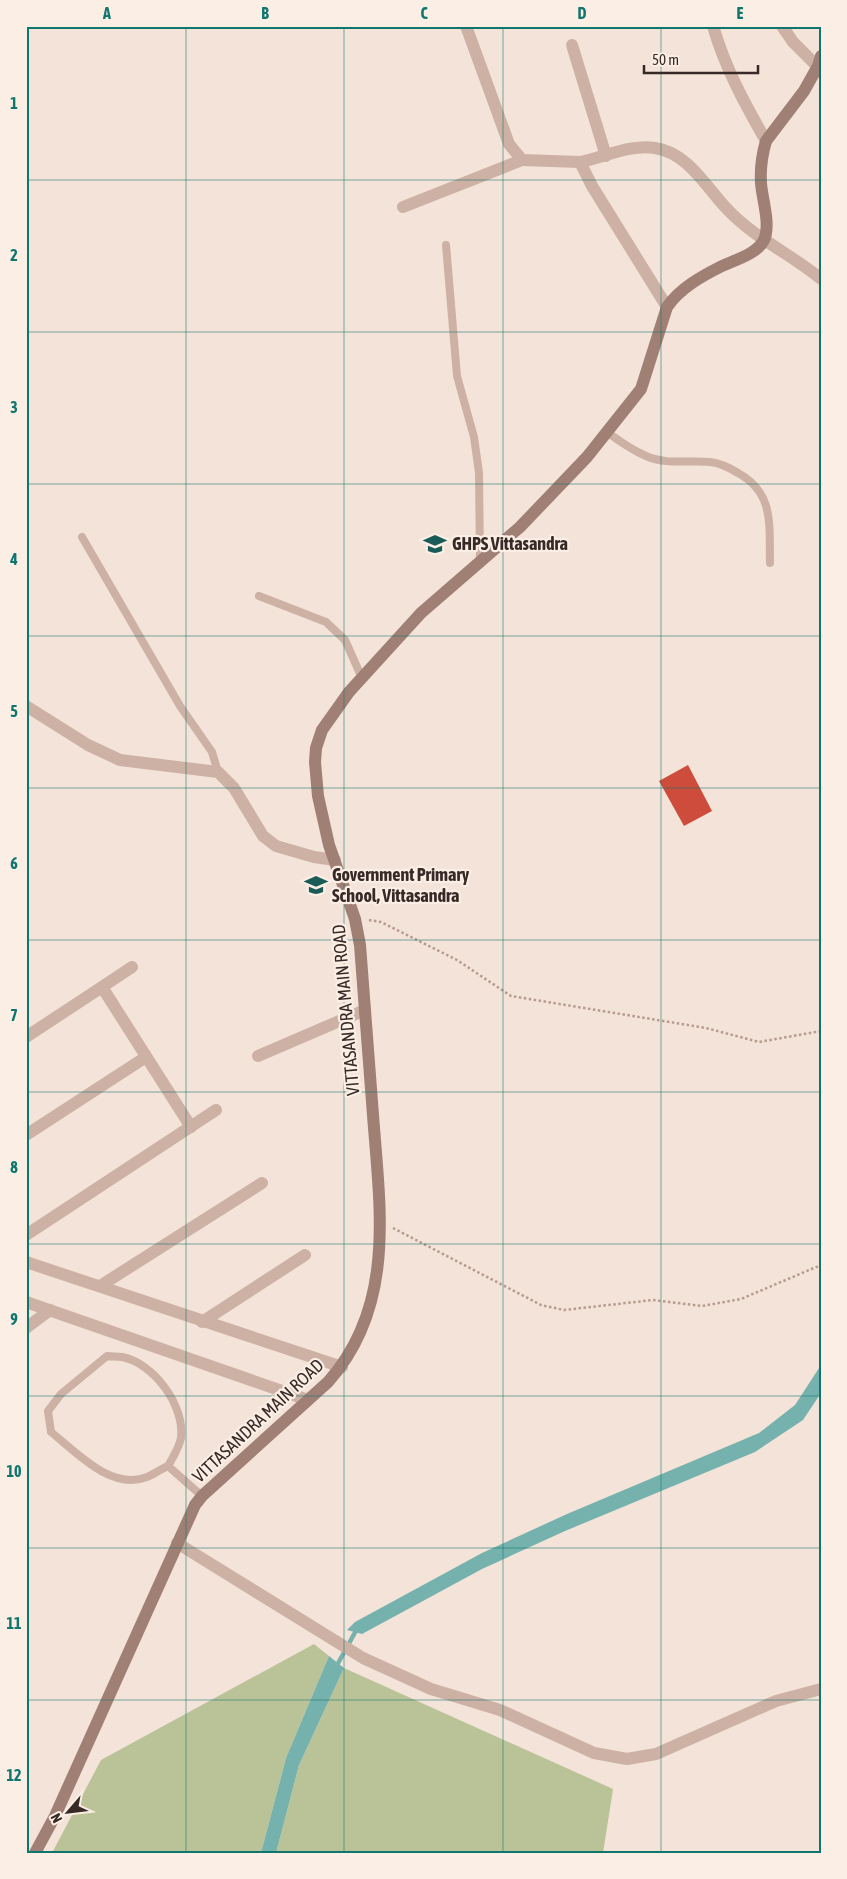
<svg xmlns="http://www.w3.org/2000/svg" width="847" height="1879" font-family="'Asap Condensed',sans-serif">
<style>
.green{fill:#bac398}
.water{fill:#76b2ad}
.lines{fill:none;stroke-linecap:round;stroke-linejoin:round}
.stream{stroke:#76b2ad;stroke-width:4.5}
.building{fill:#ce4c3b}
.path{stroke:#b89b8e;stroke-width:2.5;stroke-dasharray:2.5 2.5;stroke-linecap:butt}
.lane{stroke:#ccb1a4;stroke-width:8}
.street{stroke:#ccb1a4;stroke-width:12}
.secondary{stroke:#a07f75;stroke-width:12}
.grid{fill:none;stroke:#0f766e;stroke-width:1;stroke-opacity:0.55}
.labels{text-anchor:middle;stroke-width:4.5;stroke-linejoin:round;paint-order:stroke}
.poi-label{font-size:18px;font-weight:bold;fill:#372926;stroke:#faeee5;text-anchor:start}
.street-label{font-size:18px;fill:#372926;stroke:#faeee5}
.neatline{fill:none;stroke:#0f766e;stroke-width:2}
.grid-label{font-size:16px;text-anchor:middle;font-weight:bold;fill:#0f766e}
</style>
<rect width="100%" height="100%" fill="#f3e3d9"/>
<g class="green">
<path d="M 314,1644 L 329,1656 L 286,1758 L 261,1853 L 52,1853 L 101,1760 Z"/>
<path d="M 344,1668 L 613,1789 L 603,1853 L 276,1853 L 299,1765 Z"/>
</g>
<g class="water">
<path d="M 821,1365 L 821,1393 L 803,1420 L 755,1452 L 565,1531 L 482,1569 L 362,1634 L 347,1630 L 355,1622 L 482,1553 L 567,1514 L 759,1433 L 795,1405 Z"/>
<path d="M 329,1656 L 344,1668 L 299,1765 L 276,1853 L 261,1853 L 286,1758 Z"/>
</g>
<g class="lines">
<path class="stream" d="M 336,1667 L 358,1627"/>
</g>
<path class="building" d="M 688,765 L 712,811 L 684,826 L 659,781 Z"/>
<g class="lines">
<g class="path">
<path d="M 369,920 L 381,922 L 457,960 L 511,996 L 706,1028 L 759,1042 L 821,1031"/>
<path d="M 393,1228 L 541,1305 L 564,1310 L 653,1300 L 702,1306 L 741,1299 L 821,1265"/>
</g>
<g class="lane">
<path d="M 446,245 L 457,376 L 474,437 L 479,473 L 480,564"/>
<path d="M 607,432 C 619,441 632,450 646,456 C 666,465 689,460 710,462 C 720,463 730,468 738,473 C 775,493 769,526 770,563"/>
<path d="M 82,537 L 180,706 L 212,752 L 218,772"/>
<path d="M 259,596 L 326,622 L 345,640 L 362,678"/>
<path d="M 168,1466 C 173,1457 179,1448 181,1438 C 185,1406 154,1363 122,1357 C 117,1356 112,1357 107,1356 L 61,1394 L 48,1411 L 51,1432 C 76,1452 111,1491 147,1477 C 154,1474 161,1469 168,1466 L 202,1496"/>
</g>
<g class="street">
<path d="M 466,26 L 509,144 L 522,160 L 580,162 L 592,186 L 667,307"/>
<path d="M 713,26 C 725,68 745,104 766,141"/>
<path d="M 782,26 L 793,42 L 821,70"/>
<path d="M 572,45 L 606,156"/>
<path d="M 580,162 C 604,157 631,144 655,148 C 689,153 707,189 729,211 C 756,239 791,254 821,279"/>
<path d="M 403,207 L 522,160"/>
<path d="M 26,706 L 88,745 L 120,760 L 218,772 L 234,788 L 263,836 L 276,846 L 314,857 L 335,860"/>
<path d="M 102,987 L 132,967"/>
<path d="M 26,1037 L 102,987 L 191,1127"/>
<path d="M 258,1056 L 365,1010"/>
<path d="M 26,1135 L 146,1057"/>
<path d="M 26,1235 L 216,1110"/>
<path d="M 26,1262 L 342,1367"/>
<path d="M 100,1286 L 262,1183"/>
<path d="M 26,1302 L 308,1400"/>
<path d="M 202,1322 L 305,1255"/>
<path d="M 26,1328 L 50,1310"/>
<path d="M 177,1543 L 363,1658 L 431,1689 L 500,1710 L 594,1753 L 627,1759 L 656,1754 L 776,1701 L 821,1689"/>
</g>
<path class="secondary" d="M 35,1853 L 55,1816 L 195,1505 L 202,1496 L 328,1382 C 396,1306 380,1209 373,1115 C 369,1058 364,1002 360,945 L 355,919 L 329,845 L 318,796 L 315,762 L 316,748 L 322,730 L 349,692 L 421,613 L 520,527 L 587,457 L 641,389 L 667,307 C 680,288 702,276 722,266 C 735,260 757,254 764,240 C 771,224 762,199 761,183 C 760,168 762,155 766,141 L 804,91 L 818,66 L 821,56"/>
</g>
<path class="grid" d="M 186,26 L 186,1853M 344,26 L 344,1853M 503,26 L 503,1853M 661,26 L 661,1853M 26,180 L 821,180M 26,332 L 821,332M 26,484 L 821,484M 26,636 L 821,636M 26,788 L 821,788M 26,940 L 821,940M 26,1092 L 821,1092M 26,1244 L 821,1244M 26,1396 L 821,1396M 26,1548 L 821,1548M 26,1700 L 821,1700"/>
<defs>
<symbol id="school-bare" viewBox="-9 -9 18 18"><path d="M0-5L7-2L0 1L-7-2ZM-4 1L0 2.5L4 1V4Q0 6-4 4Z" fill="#195b57" stroke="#faeee5" stroke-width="2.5" paint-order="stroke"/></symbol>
</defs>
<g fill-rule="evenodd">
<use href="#school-bare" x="419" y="528" width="32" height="32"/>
<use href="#school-bare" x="300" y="869" width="32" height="32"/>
</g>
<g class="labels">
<g class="poi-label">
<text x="452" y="550">GHPS Vittasandra</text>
<text x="332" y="881">Government Primary<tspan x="332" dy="21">School, Vittasandra</tspan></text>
</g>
<g class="street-label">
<text transform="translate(346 1010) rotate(-95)" y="6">VITTASANDRA MAIN ROAD</text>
<text transform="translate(258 1421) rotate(-43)" y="6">VITTASANDRA MAIN ROAD</text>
</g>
</g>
<rect width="847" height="1879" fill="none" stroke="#faeee5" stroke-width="55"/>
<g transform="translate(68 1812) rotate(242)" stroke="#faeee5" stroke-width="4" paint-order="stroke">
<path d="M0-4L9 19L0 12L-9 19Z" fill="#372926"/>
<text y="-8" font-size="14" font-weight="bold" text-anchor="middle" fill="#372926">N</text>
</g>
<path d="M644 65v8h114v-8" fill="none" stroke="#372926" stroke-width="2.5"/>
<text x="652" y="65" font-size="15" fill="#372926" stroke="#faeee5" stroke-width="4" paint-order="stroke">50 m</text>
<rect x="28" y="28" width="792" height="1824" class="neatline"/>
<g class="grid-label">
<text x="107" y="19">A</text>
<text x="265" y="19">B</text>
<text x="424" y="19">C</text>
<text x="582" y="19">D</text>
<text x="740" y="19">E</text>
<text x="14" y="109">1</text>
<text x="14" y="261">2</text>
<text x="14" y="413">3</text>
<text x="14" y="565">4</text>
<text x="14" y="717">5</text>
<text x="14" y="869">6</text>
<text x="14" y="1021">7</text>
<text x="14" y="1173">8</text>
<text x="14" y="1325">9</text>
<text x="14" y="1477">10</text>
<text x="14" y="1629">11</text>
<text x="14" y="1781">12</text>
</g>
</svg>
